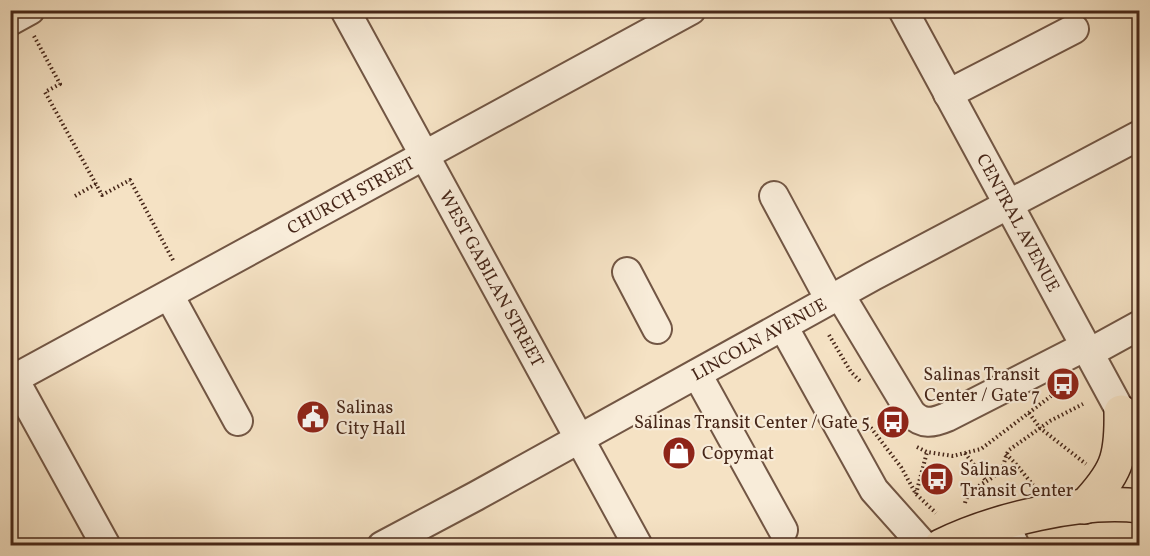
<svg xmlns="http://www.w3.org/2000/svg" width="1150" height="556" font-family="Vollkorn,serif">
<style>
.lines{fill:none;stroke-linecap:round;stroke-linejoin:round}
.minor-casing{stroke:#725644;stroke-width:32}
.major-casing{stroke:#472719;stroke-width:36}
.path{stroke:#472719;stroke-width:4;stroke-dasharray:1.5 3;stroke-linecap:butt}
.minor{stroke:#f8ecd9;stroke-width:28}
.major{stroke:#f5e2c4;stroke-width:33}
.labels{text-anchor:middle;stroke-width:4.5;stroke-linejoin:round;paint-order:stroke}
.street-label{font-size:18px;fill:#472719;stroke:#f8ecd9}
.poi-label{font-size:18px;fill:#472719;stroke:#f8ecd9;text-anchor:start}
</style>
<rect width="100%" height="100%" fill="#f5e2c4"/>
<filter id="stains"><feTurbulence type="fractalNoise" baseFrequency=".00333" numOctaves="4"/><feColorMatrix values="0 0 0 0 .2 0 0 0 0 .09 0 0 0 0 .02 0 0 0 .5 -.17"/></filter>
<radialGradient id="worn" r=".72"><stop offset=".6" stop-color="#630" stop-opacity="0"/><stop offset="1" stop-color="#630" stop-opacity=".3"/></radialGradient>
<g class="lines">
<defs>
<g id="minor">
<path id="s1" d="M 345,10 L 638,546"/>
<path id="s2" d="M 903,10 L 1121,412 L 1134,418 L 1140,427"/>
<path d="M 10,21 L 30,10"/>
<path d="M 948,94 L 1074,29"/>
<path d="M 774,196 L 830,300"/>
<path d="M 627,272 L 657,329"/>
<path d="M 169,295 L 238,421"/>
<path d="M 840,295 L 911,413 C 922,425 933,423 947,417 L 1086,346"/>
<path d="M 783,326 L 874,490 L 924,546"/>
<path d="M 1089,353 L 1140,325"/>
<path d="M 697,374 L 783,530"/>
<path d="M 14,379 L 106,546"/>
<path id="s3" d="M 10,381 L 691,10"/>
<path d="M 1004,523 L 1015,546"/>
<path id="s4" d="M 382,546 L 476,496 L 873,276 L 1140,135"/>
</g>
<g id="major">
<path d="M 1084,507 C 1116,473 1122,459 1121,412"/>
<path d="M 941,546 C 994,520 1081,499 1140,506"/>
</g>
</defs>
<use href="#minor" class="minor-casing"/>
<use href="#major" class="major-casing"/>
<g class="path">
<path d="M 34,36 L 60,84 L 45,92 L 102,195 L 130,180 L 174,262"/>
<path d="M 75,196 L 96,184"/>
<path d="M 829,335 L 851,372 L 861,382"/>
<path d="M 1029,413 L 1040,428 L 1086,464"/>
<path d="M 868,424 L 901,467 L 916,494 L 936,513"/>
<path d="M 917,447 L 927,452 L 953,456 L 981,449 L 1059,390"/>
<path d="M 965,453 L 986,481"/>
<path d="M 1006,454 L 1015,463 L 1033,485"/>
<path d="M 916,494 L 927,452"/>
<path d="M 965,503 C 969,485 992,483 1002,468 C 1005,462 1005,456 1009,450 L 1050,421 L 1083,404"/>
</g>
<use href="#minor" class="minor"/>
<use href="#major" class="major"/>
</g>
<defs>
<symbol id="bus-disc" viewBox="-11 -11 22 22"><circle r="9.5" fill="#8f2418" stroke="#f8ecd9"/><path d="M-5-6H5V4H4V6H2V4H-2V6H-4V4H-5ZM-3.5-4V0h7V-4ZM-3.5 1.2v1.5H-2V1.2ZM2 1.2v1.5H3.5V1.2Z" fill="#fff"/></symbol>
<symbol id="civic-disc" viewBox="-11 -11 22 22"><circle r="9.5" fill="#8f2418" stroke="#f8ecd9"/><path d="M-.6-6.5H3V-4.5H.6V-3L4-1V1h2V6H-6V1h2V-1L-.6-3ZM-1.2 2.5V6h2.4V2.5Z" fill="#fff"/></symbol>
<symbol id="shop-disc" viewBox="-11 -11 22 22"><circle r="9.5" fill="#8f2418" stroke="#f8ecd9"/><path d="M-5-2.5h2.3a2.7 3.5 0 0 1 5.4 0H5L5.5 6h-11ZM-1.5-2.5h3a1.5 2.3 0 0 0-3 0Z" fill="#fff"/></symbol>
</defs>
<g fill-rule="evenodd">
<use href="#bus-disc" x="1044" y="365" width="38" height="38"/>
<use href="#civic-disc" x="294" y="398" width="38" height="38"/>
<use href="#bus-disc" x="874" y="403" width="38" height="38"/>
<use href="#shop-disc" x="660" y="434" width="38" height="38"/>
<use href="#bus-disc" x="918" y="460" width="38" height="38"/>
</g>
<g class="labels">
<g class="street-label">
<text dy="6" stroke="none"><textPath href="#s3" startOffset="388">CHURCH STREET</textPath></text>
<text dy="6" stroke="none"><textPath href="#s2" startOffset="242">CENTRAL AVENUE</textPath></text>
<text dy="6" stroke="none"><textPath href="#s1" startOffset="306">WEST GABILAN STREET</textPath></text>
<text dy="6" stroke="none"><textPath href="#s4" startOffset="430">LINCOLN AVENUE</textPath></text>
</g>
<g class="poi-label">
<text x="1040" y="380" text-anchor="end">Salinas Transit<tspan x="1040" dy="21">Center / Gate 7</tspan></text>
<text x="336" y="413">Salinas<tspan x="336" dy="21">City Hall</tspan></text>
<text x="870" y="428" text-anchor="end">Salinas Transit Center / Gate 5</text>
<text x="702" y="459">Copymat</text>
<text x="960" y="475">Salinas<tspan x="960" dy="21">Transit Center</tspan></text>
</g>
</g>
<rect width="1150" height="556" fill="none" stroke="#f5e2c4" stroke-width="36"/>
<rect x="12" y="12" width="1126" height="532" fill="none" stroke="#472719" stroke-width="3"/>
<rect x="18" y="18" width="1114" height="520" fill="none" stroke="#472719" stroke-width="1.5"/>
<rect width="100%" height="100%" filter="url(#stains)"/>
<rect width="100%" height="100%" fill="url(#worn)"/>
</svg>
